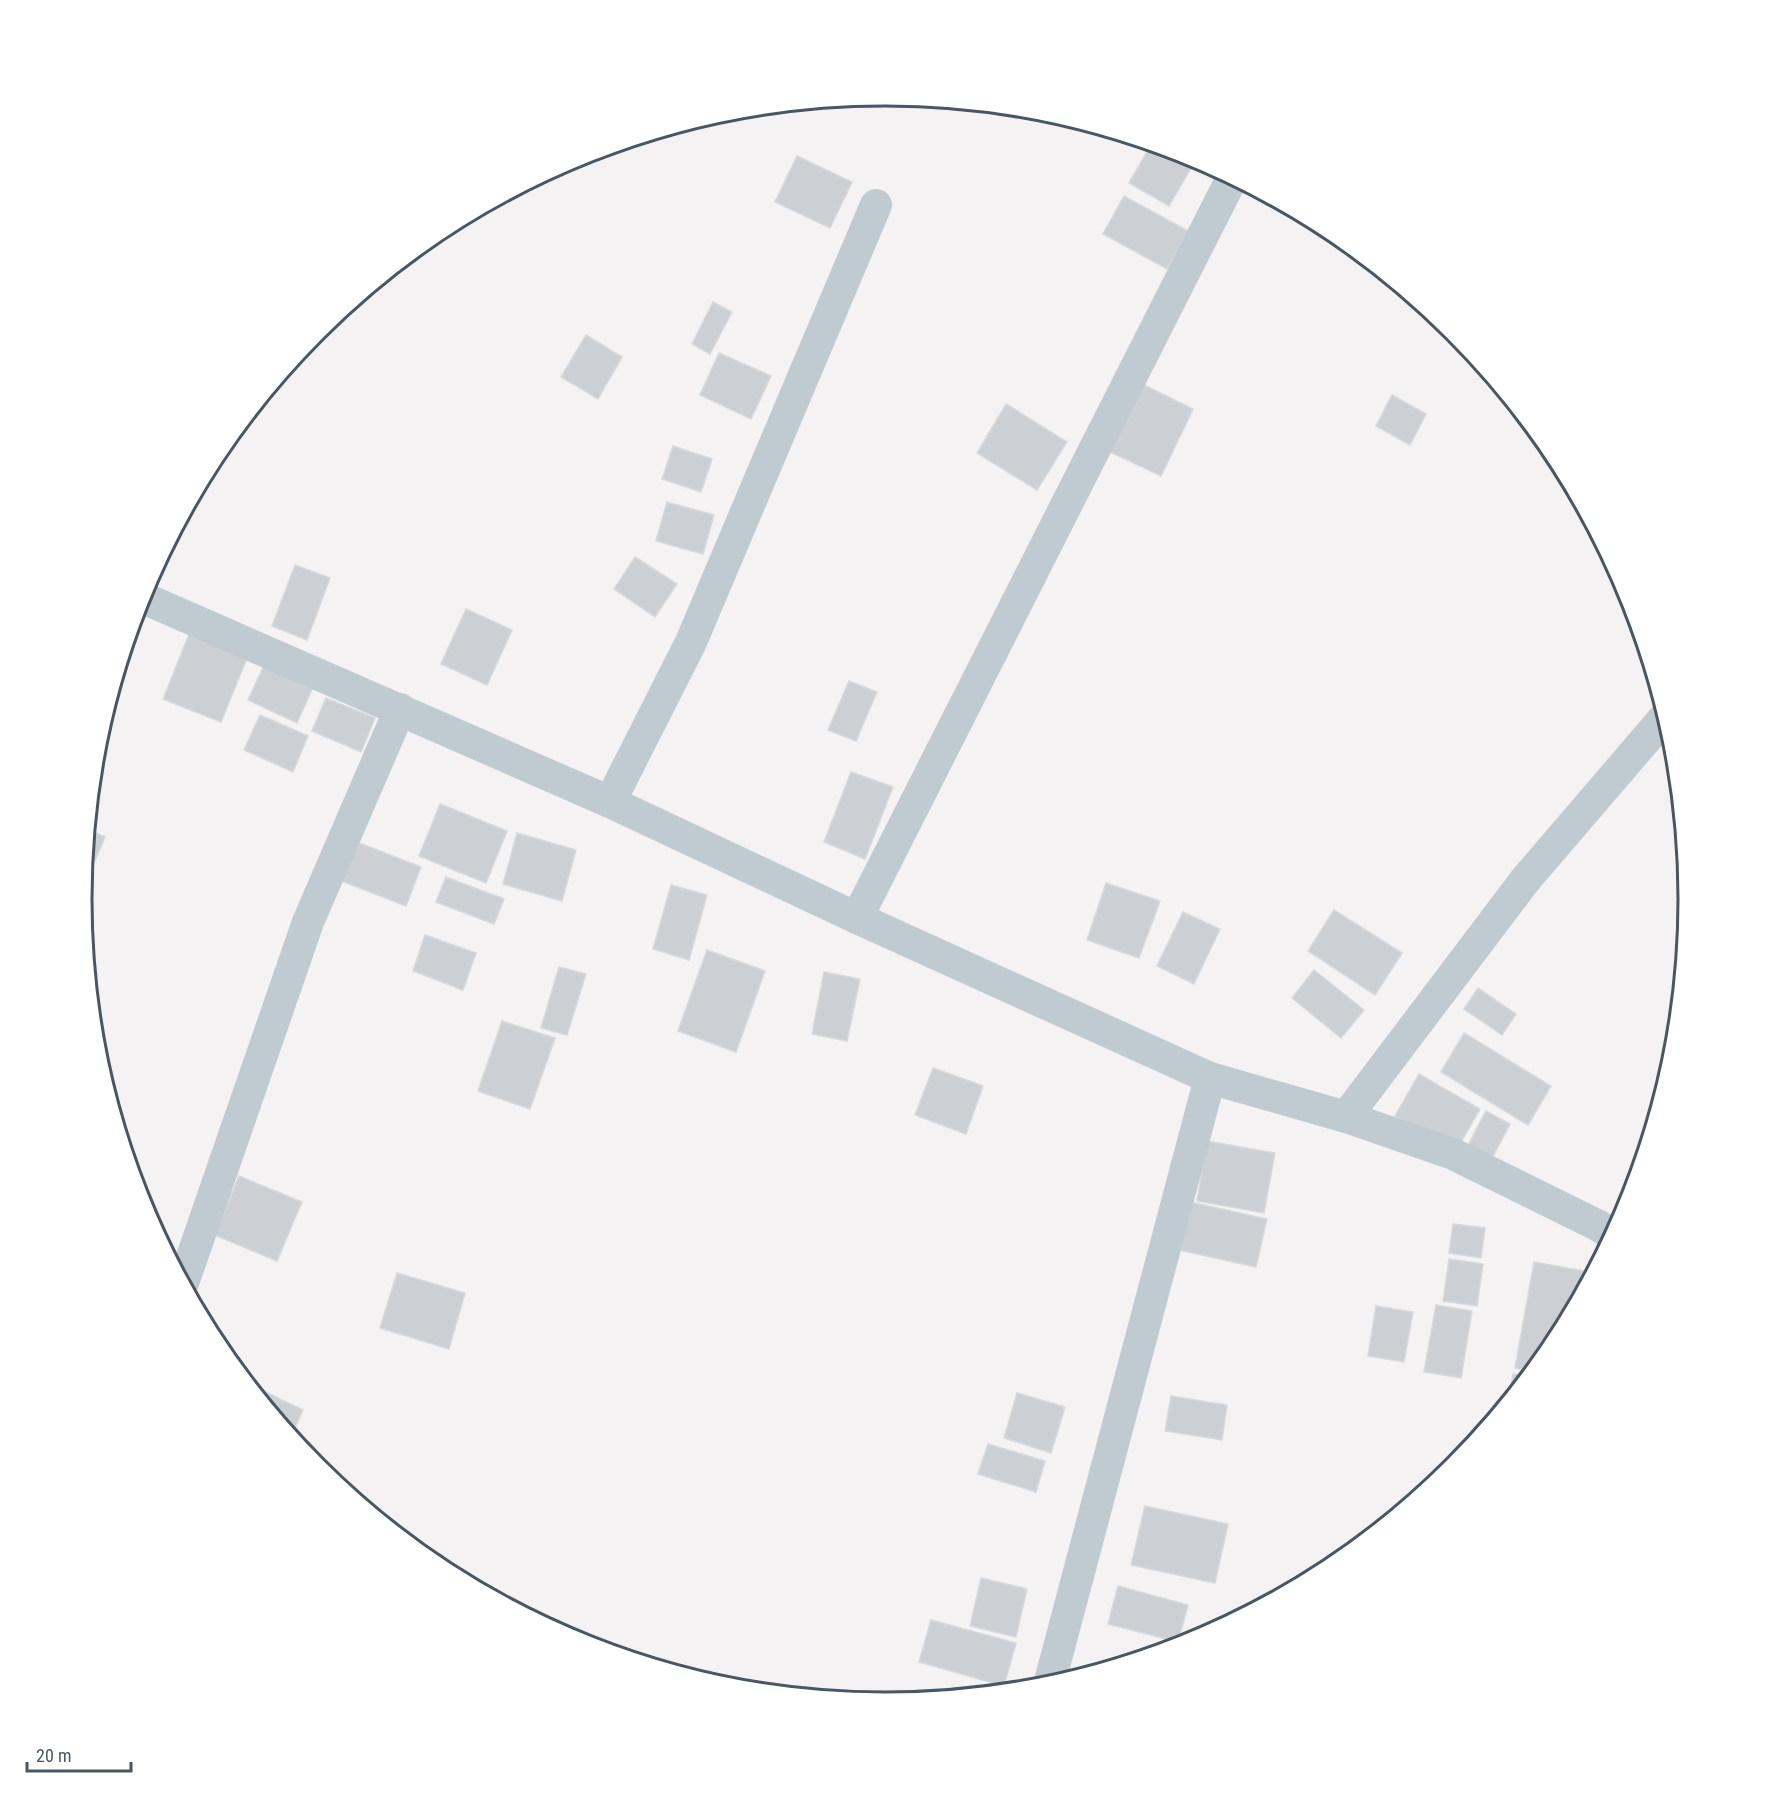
<svg xmlns="http://www.w3.org/2000/svg" width="1769" height="1798" font-family="'Roboto Condensed',sans-serif">
<style>
.building{fill:#cccfd4;stroke:#d6d9dd;stroke-width:1.5}
.lines{fill:none;stroke-linecap:round;stroke-linejoin:round}
.street{stroke:#c0cad1;stroke-width:32}
.rim{fill:none;stroke:#4a5660;stroke-width:3}
</style>
<rect width="100%" height="100%" fill="#f4f2f2"/>
<g class="building">
<path d="M 1151,145 L 1191,168 L 1169,206 L 1129,183 Z"/>
<path d="M 797,156 L 852,182 L 830,228 L 775,202 Z"/>
<path d="M 1124,196 L 1188,231 L 1167,269 L 1103,234 Z"/>
<path d="M 713,302 L 732,312 L 710,354 L 692,344 Z"/>
<path d="M 586,335 L 622,357 L 598,399 L 561,377 Z"/>
<path d="M 719,353 L 771,376 L 751,419 L 700,395 Z"/>
<path d="M 1142,384 L 1193,409 L 1161,476 L 1110,452 Z"/>
<path d="M 1392,395 L 1426,414 L 1410,445 L 1376,426 Z"/>
<path d="M 1006,404 L 1067,442 L 1037,490 L 977,453 Z"/>
<path d="M 673,446 L 712,459 L 701,492 L 662,479 Z"/>
<path d="M 667,502 L 714,515 L 703,554 L 656,541 Z"/>
<path d="M 635,557 L 677,584 L 655,617 L 614,589 Z"/>
<path d="M 295,565 L 330,578 L 307,640 L 272,626 Z"/>
<path d="M 466,609 L 512,630 L 487,685 L 441,664 Z"/>
<path d="M 194,622 L 252,646 L 221,722 L 163,699 Z"/>
<path d="M 266,661 L 315,683 L 297,723 L 248,700 Z"/>
<path d="M 849,681 L 877,692 L 856,741 L 828,730 Z"/>
<path d="M 326,698 L 375,718 L 361,752 L 312,731 Z"/>
<path d="M 260,715 L 308,736 L 293,772 L 244,750 Z"/>
<path d="M 851,772 L 893,787 L 865,859 L 824,842 Z"/>
<path d="M 440,804 L 507,831 L 486,883 L 419,856 Z"/>
<path d="M 88,830 L 105,837 L 81,894 Z"/>
<path d="M 517,833 L 576,850 L 562,901 L 503,884 Z"/>
<path d="M 354,841 L 421,867 L 406,906 L 339,880 Z"/>
<path d="M 446,877 L 504,899 L 494,924 L 436,902 Z"/>
<path d="M 1106,883 L 1160,901 L 1139,958 L 1087,940 Z"/>
<path d="M 671,885 L 707,895 L 689,960 L 653,949 Z"/>
<path d="M 1334,910 L 1402,953 L 1375,995 L 1308,951 Z"/>
<path d="M 1183,912 L 1220,929 L 1194,984 L 1157,966 Z"/>
<path d="M 425,935 L 476,953 L 463,990 L 413,971 Z"/>
<path d="M 707,950 L 765,971 L 736,1052 L 678,1031 Z"/>
<path d="M 559,967 L 586,974 L 567,1035 L 541,1028 Z"/>
<path d="M 1314,970 L 1364,1010 L 1341,1038 L 1292,998 Z"/>
<path d="M 824,972 L 860,979 L 847,1041 L 812,1034 Z"/>
<path d="M 1478,988 L 1516,1014 L 1502,1035 L 1464,1009 Z"/>
<path d="M 502,1021 L 555,1038 L 530,1109 L 478,1091 Z"/>
<path d="M 1464,1033 L 1551,1086 L 1528,1125 L 1441,1072 Z"/>
<path d="M 933,1068 L 983,1086 L 966,1134 L 915,1115 Z"/>
<path d="M 1419,1074 L 1480,1109 L 1456,1151 L 1395,1116 Z"/>
<path d="M 1486,1111 L 1510,1124 L 1488,1166 L 1464,1153 Z"/>
<path d="M 1207,1141 L 1275,1153 L 1264,1213 L 1197,1201 Z"/>
<path d="M 239,1176 L 302,1202 L 277,1261 L 215,1235 Z"/>
<path d="M 1190,1202 L 1267,1219 L 1256,1267 L 1179,1250 Z"/>
<path d="M 1453,1224 L 1485,1228 L 1481,1258 L 1449,1253 Z"/>
<path d="M 1449,1259 L 1483,1264 L 1477,1306 L 1443,1301 Z"/>
<path d="M 1534,1262 L 1590,1272 L 1589,1278 L 1552,1346 L 1532,1371 L 1515,1368 Z"/>
<path d="M 397,1273 L 465,1293 L 449,1349 L 380,1328 Z"/>
<path d="M 1436,1305 L 1472,1311 L 1461,1378 L 1424,1372 Z"/>
<path d="M 1376,1306 L 1413,1312 L 1404,1362 L 1368,1356 Z"/>
<path d="M 1513,1374 L 1527,1376 L 1509,1398 Z"/>
<path d="M 249,1384 L 303,1410 L 291,1437 Z"/>
<path d="M 1017,1393 L 1065,1407 L 1051,1453 L 1004,1438 Z"/>
<path d="M 1171,1396 L 1227,1405 L 1222,1440 L 1165,1431 Z"/>
<path d="M 988,1444 L 1045,1461 L 1036,1492 L 978,1474 Z"/>
<path d="M 1145,1506 L 1228,1524 L 1215,1583 L 1131,1565 Z"/>
<path d="M 981,1578 L 1027,1589 L 1016,1637 L 970,1626 Z"/>
<path d="M 1118,1586 L 1188,1605 L 1178,1642 L 1108,1624 Z"/>
<path d="M 931,1620 L 1016,1643 L 1004,1686 L 919,1662 Z"/>
</g>
<g class="lines">
<g class="street">
<path d="M 141,597 L 610,802 L 857,918 L 1210,1078 L 1346,1117 L 1453,1154 L 1597,1225 L 1612,1234"/>
<path d="M 610,802 L 691,642 L 876,205"/>
<path d="M 857,918 L 1232,178"/>
<path d="M 1346,1117 L 1526,879 L 1665,717"/>
<path d="M 183,1283 L 308,922 L 400,709"/>
<path d="M 1049,1685 L 1210,1078"/>
</g>
</g>
<path d="M0 0H1769V1798H0ZM92 899a793 793 0 1 1 1586 0a793 793 0 1 1-1586 0Z" fill="#fff" fill-rule="evenodd"/>
<path class="rim" d="M92 899a793 793 0 1 1 1586 0a793 793 0 1 1-1586 0Z"/>
<path d="M27 1762v9h104v-9" fill="none" stroke="#4a5660" stroke-width="3"/>
<text x="36" y="1762" font-size="18" fill="#4a5660" stroke="#ffffff" stroke-width="4.5" paint-order="stroke">20 m</text>
</svg>
